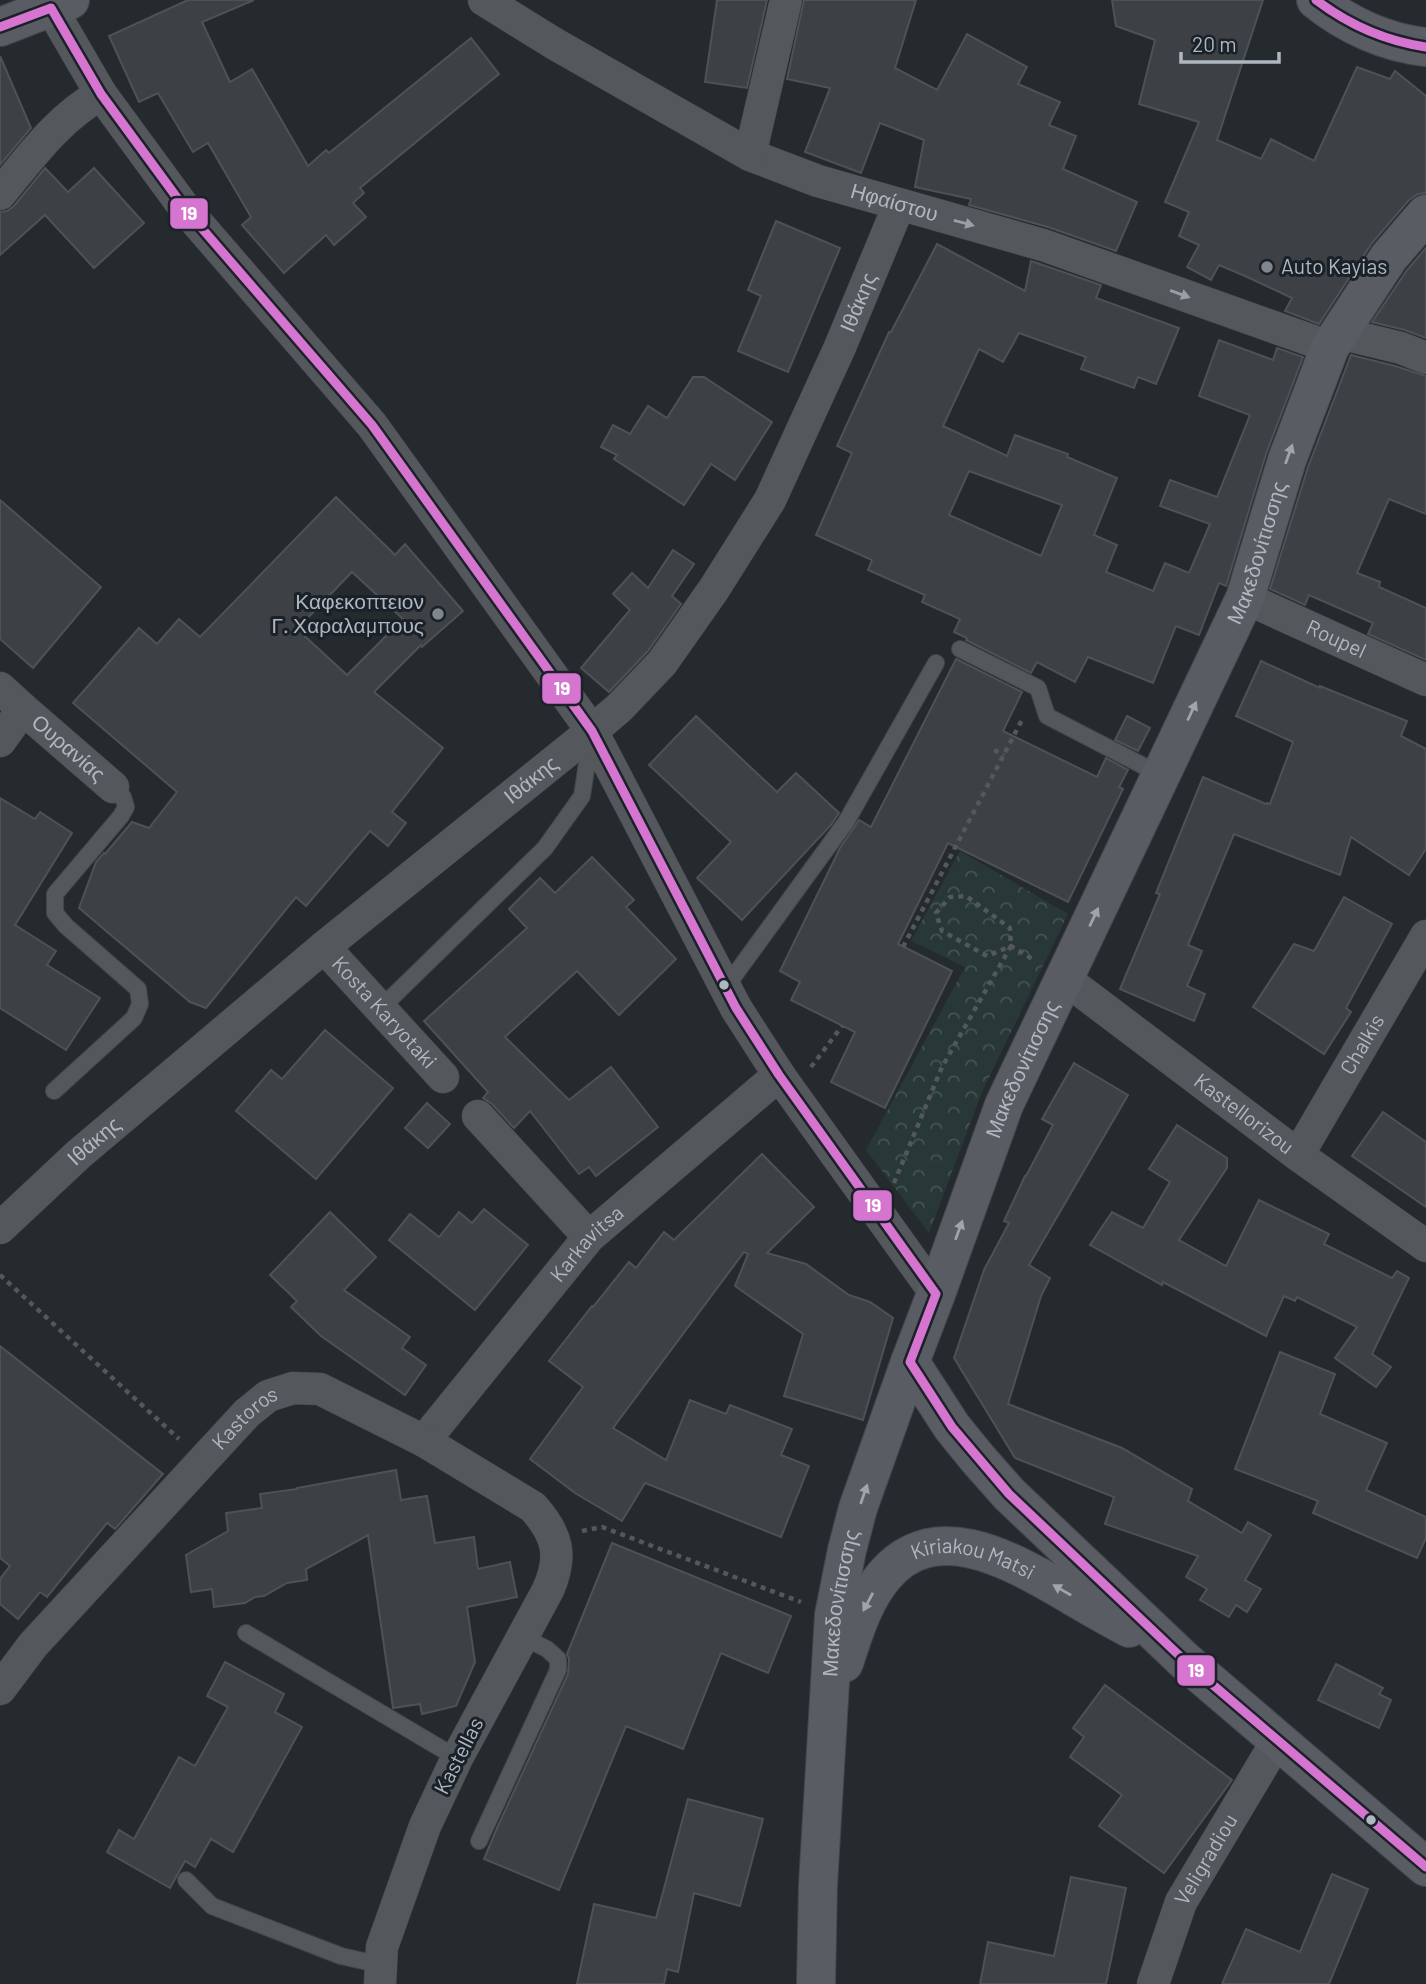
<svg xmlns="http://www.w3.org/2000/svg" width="1426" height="1984" font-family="Barlow,sans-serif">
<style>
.park{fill:url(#park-crowns)}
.building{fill:#3d4145;stroke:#4d5256;stroke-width:2;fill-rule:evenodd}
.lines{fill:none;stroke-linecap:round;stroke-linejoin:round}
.lane-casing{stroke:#424649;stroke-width:18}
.street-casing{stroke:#424649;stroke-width:33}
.secondary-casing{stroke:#424649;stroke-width:40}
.path{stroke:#53585b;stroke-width:4.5;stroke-dasharray:5 5;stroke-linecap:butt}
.lane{stroke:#54585d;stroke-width:16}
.street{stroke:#54585d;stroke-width:32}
.secondary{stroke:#595c62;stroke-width:38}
.bus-1-casing{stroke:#1a2128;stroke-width:14}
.bus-1{stroke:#d675cf;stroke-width:9}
.oneway{fill:#989fa7}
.oneway2{fill:#9ea5ad}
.poi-dot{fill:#7f868d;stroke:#1a2128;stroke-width:2.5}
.bus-dot{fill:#afb7c0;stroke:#1a2128;stroke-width:2.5}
.labels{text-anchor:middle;stroke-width:6;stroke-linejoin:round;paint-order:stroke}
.street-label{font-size:21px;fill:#afb7c0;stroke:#1a2128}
.poi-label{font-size:21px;fill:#afb7c0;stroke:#1a2128;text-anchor:start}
.line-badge{stroke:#1a2128;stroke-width:2.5}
.badge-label{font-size:19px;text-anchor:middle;font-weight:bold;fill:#fff}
</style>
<defs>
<pattern id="park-crowns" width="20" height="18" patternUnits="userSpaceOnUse" patternTransform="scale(1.75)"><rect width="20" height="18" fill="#283837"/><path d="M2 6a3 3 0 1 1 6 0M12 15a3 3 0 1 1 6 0" fill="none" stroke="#455352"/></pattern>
</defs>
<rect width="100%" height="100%" fill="#252a2e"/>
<path class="park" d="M 960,851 L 1068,914 L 982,1092 L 929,1233 L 866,1150 L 965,967 L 911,941 Z"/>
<g class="building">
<path d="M 188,0 L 254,0 L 202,22 L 230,82 L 252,69 L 308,166 L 326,150 L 329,153 L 471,38 L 499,74 L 360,188 L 364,193 L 353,203 L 366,217 L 334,245 L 326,235 L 284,273 L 242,225 L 251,217 L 208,143 L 193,152 L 158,93 L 139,102 L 109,36 Z"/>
<path d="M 717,0 L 767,0 L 747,88 L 705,82 Z"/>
<path d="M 804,0 L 916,0 L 895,68 L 937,90 L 967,34 L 1027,67 L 1018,84 L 1060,102 L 1049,125 L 1076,136 L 1063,169 L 1137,202 L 1116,251 L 1048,227 L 969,205 L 971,199 L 915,187 L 924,140 L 880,123 L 861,173 L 805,152 L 830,88 L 787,79 Z"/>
<path d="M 1112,0 L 1263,0 L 1217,140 L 1261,159 L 1271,139 L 1314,161 L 1357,67 L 1390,79 L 1395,71 L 1426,96 L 1426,193 L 1418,194 L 1409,200 L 1372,243 L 1319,324 L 1285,311 L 1292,298 L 1245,276 L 1219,265 L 1211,280 L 1187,267 L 1199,245 L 1179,236 L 1189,212 L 1165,202 L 1199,122 L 1139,104 L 1155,40 L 1116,26 Z"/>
<path d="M 0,56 L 31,128 L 0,165 Z"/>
<path d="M 45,168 L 68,192 L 94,168 L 144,223 L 94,268 L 45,215 L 0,255 L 0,212 L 7,211 L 14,206 Z"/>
<path d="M 776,221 L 840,248 L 788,372 L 738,351 L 761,296 L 748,290 Z"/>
<path d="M 937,244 L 1025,291 L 1031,261 L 1037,263 L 1101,285 L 1096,298 L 1179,328 L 1156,384 L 1138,377 L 1134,388 L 1081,369 L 1086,357 L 1019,333 L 1003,362 L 979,349 L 943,426 L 1007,456 L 1015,435 L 1068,454 L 1067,457 L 1117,478 L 1094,535 L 1117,545 L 1106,572 L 1153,591 L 1165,563 L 1189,573 L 1210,524 L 1160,506 L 1170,480 L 1217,497 L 1250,415 L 1199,396 L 1219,340 L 1273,360 L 1277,348 L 1303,357 L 1266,454 L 1226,586 L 1219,583 L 1199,635 L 1176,626 L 1153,683 L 1088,657 L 1075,682 L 1037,662 L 1031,673 L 966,640 L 967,638 L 954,632 L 960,619 L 922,602 L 925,595 L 868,570 L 872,560 L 816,535 L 852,453 L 837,446 L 889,332 L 891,332 ZM 969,471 L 1062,505 L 1041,556 L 949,515 Z"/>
<path d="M 1426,248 L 1426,338 L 1405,330 L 1372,322 L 1407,270 Z"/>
<path d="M 1351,355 L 1395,366 L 1426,376 L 1426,514 L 1389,499 L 1357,573 L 1380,582 L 1379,587 L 1426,608 L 1426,660 L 1368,634 L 1373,623 L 1309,595 L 1305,605 L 1270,589 L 1308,467 Z"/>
<path d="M 693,377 L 704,377 L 772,422 L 735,480 L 711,464 L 684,505 L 614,459 L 617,455 L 601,447 L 613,425 L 630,434 L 648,406 L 667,418 Z"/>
<path d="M 336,497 L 395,555 L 405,544 L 463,611 L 422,647 L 421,645 L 374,692 L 443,748 L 392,812 L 406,823 L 388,846 L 370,831 L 306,906 L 296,897 L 206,1008 L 190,1002 L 79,908 L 96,862 L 104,853 L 105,854 L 132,822 L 149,828 L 177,792 L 73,703 L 139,628 L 157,644 L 179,619 L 200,637 ZM 352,572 L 403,619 L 347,675 L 297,629 Z"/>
<path d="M 0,500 L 101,587 L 33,668 L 0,639 Z"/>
<path d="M 673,550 L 694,564 L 672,596 L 681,604 L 648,651 L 609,692 L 581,668 L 630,610 L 613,594 L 632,573 L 648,588 Z"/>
<path d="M 956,659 L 1022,692 L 1003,731 L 1097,777 L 1106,758 L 1128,770 L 1119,787 L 1123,789 L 1068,902 L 948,843 L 898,944 L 952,971 L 885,1108 L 831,1082 L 855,1032 L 791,1000 L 800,982 L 780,971 L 840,848 L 859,820 L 871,827 Z"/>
<path d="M 1261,661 L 1320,688 L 1320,686 L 1407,721 L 1401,736 L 1426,749 L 1426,849 L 1409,875 L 1351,837 L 1340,875 L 1234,834 L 1188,945 L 1202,951 L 1187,986 L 1205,994 L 1194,1021 L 1120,989 L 1160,894 L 1156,893 L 1203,777 L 1266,804 L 1267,803 L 1270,804 L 1293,742 L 1236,716 Z"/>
<path d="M 696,716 L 777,792 L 796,773 L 839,813 L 831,825 L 742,920 L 697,878 L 731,842 L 649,765 Z"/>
<path d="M 1127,716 L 1150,728 L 1138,751 L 1115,740 Z"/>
<path d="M 0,798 L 35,819 L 40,812 L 72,833 L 15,925 L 56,951 L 47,965 L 100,998 L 66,1050 L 0,1008 Z"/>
<path d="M 592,857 L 634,900 L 626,907 L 676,959 L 619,1015 L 577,971 L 505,1037 L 569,1100 L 611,1067 L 658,1127 L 596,1176 L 589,1167 L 579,1174 L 530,1111 L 514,1128 L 492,1104 L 483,1098 L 488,1092 L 424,1021 L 527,928 L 509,909 L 540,878 L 555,893 Z"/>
<path d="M 1344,897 L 1392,924 L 1346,1008 L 1351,1012 L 1324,1054 L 1253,1007 L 1294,944 L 1314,951 Z"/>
<path d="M 325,1030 L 393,1088 L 316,1179 L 236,1111 L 271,1070 L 282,1079 Z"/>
<path d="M 1074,1063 L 1128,1095 L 1029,1265 L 1050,1278 L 1041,1296 L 1008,1404 L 1122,1448 L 1192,1489 L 1188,1501 L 1242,1533 L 1248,1522 L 1271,1535 L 1245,1580 L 1261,1589 L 1247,1612 L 1236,1605 L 1229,1617 L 1200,1600 L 1207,1589 L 1186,1577 L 1198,1556 L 1105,1524 L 1114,1497 L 1015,1458 L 954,1358 L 984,1270 L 1009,1223 L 1004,1221 L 1025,1176 L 1026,1176 L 1053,1125 L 1042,1119 Z"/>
<path d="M 427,1103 L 450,1124 L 428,1148 L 405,1128 Z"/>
<path d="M 1383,1112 L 1426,1142 L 1426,1207 L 1352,1156 Z"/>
<path d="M 1177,1125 L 1227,1158 L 1227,1168 L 1179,1240 L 1226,1266 L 1259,1200 L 1329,1234 L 1324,1244 L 1392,1278 L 1397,1271 L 1409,1278 L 1372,1354 L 1391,1367 L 1376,1387 L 1335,1358 L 1357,1327 L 1297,1297 L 1295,1301 L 1284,1296 L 1266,1336 L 1163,1282 L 1162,1285 L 1090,1245 L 1112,1212 L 1143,1228 L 1170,1182 L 1149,1169 Z"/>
<path d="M 762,1154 L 814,1207 L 767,1253 L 806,1264 L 849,1295 L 870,1302 L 893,1318 L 863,1420 L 784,1396 L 803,1334 L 735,1286 L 748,1254 L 744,1252 L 613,1428 L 666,1460 L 690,1400 L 726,1414 L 730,1405 L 792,1429 L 781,1455 L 809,1466 L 781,1537 L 645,1483 L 622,1521 L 575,1493 L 530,1459 L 583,1387 L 549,1361 L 592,1306 L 593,1307 L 629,1262 L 636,1268 L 664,1232 L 674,1240 Z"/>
<path d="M 484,1209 L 528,1245 L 475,1310 L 389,1240 L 410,1214 L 439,1237 L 459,1212 L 472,1223 Z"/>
<path d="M 330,1212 L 376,1257 L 344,1290 L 410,1337 L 402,1348 L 426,1365 L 405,1395 L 321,1336 L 291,1307 L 297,1301 L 270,1275 Z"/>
<path d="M 0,1346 L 163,1474 L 115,1529 L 107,1523 L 47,1597 L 40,1592 L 18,1619 L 0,1604 L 0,1579 L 10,1566 L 0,1558 Z"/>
<path d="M 1280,1352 L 1335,1374 L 1320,1414 L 1387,1443 L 1366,1490 L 1426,1517 L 1426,1538 L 1417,1558 L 1313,1513 L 1318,1501 L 1235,1469 Z"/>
<path d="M 396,1470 L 401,1500 L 427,1496 L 435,1543 L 474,1537 L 478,1569 L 510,1562 L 517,1597 L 467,1607 L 475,1662 L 456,1706 L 422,1714 L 420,1704 L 393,1708 L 368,1535 L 306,1569 L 307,1580 L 287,1583 L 264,1596 L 255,1597 L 245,1603 L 214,1607 L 212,1589 L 191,1592 L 186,1555 L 228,1531 L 226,1513 L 262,1508 L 260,1494 L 297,1489 L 297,1488 Z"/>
<path d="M 612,1543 L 791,1616 L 768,1673 L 721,1653 L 683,1749 L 626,1726 L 559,1890 L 484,1859 L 497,1828 L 568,1674 L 569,1659 L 567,1654 Z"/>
<path d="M 225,1662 L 284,1694 L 275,1712 L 302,1727 L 233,1852 L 211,1839 L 195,1867 L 185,1861 L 170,1888 L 107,1852 L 119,1830 L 134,1839 L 179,1757 L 195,1766 L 228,1707 L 207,1696 Z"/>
<path d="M 1336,1664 L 1383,1688 L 1379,1694 L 1391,1700 L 1379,1728 L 1318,1700 Z"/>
<path d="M 1105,1685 L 1232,1780 L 1164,1873 L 1099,1826 L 1122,1795 L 1070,1757 L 1084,1737 L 1073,1728 Z"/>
<path d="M 688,1799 L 763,1819 L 740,1906 L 694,1893 L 678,1972 L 667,1969 L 664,1984 L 577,1984 L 594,1904 L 656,1918 Z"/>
<path d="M 1332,1874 L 1368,1889 L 1329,1984 L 1222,1984 L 1246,1929 L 1300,1952 Z"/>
<path d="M 1071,1877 L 1126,1888 L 1106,1984 L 980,1984 L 988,1942 L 1054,1956 Z"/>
</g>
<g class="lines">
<defs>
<g id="lane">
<path d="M 960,649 L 1038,688 L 1047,716 L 1161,775"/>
<path d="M 726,987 L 846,822 L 936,663"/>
<path d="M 381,1008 L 545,848 L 582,796 L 591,737"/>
<path d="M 54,1091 L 134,1018 L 140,1004 L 138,989 L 66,926 L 55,913 L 55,894 L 121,816 L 126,807 L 123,797 L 113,787"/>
<path d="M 246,1633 L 457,1758"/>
<path d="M 479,1841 L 558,1670 L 558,1659 L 547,1649 L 523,1637"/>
<path d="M 186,1880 L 212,1906 L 341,1956 L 381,1965"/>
</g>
<g id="street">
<path id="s1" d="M 484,0 L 555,44 L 750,155 L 818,181 L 1043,245 L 1330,347"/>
<path d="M 51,8 L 101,94 L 186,210 L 372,425 L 592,731 L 736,1008 L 779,1075 L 936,1294"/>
<path d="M 750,155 L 786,0"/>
<path d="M 0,194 C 30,158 58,118 101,94"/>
<path d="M 1339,333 L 1401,348 L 1426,358"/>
<path id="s2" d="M 1245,598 L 1426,680"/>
<path d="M 0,688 L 23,709 L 0,741"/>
<path id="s3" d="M 23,709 L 113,787"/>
<path id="s4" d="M 324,947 L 443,1077"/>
<path id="s5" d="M 1065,979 L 1298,1155 L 1426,1246"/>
<path d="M 478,1116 L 589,1237"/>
<path id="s6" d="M 1298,1155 L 1426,936"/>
<path id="s7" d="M 0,1228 L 79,1154 L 324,947 L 592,731 L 619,708 L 662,663 L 714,589 L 770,500 L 840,347 L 899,205"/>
<path id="s8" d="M 424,1441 L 589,1237 L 779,1075"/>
<path id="s9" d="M 0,1689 L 33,1645 L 247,1413 L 268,1396 L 293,1388 L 320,1389 L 424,1441 L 533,1507 C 558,1535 563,1556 548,1590 L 457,1758 L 425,1826 L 382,1947 L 380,1984"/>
<path id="s10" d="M 1153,1984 L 1181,1902 L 1277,1741"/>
</g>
<g id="secondary">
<path d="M 1316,0 C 1347,25 1386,43 1426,47"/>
<path d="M 0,27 L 70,0"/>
<path d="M 910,1362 L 952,1427 L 978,1459 L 1009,1494 L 1185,1661 L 1426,1867"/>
<path id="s11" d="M 844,1663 C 854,1633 863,1601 884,1576 C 934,1517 1006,1558 1059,1588 C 1082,1602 1105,1615 1129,1628"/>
<path id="s12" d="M 816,1984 L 818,1885 L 834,1615 L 847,1550 L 858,1508 L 910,1362 L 936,1294 L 1004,1105 L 1245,598 L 1287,460 L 1330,347 L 1389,257 L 1426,214"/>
</g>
</defs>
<use href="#lane" class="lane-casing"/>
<use href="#street" class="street-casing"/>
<use href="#secondary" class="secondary-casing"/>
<g class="path">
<path d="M 994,750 L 1004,755"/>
<path d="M 903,947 L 1023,718"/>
<path d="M 811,1067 L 842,1026"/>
<path d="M 894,1183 L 942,1067 L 1011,946 L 1010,928 L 966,896 L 950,897 L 936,913 L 942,931 L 987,956 L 1011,946 L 1034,960"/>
<path d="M 0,1275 L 179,1439"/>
<path d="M 582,1531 L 602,1527 L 801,1602"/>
</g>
<use href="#lane" class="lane"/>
<use href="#street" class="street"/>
<use href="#secondary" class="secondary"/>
<defs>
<g id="bus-1">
<path d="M 1316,0 C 1349,25 1385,41 1426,47"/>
<path d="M 0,27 L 51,8 L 101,94 L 186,210 L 372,425 L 592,731 L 736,1008 L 779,1075 L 936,1294 L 910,1362 L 952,1427 L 1009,1494 L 1185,1661 L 1426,1867"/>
</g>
</defs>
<use href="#bus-1" class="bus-1-casing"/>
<use href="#bus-1" class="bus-1"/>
</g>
<defs><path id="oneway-solid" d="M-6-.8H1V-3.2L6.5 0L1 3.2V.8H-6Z" transform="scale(1.75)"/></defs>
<g class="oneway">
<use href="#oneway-solid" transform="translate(964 223) rotate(15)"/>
<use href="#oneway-solid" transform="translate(1180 294) rotate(20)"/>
</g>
<g class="oneway2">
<use href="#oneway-solid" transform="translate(1289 454) rotate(-70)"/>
<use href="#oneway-solid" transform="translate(1192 711) rotate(-65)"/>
<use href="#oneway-solid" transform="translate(1094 917) rotate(-65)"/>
<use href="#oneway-solid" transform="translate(959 1230) rotate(-70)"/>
<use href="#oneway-solid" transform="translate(864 1494) rotate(-71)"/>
<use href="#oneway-solid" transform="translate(1062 1590) rotate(-150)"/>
<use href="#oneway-solid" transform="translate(868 1602) rotate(118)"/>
</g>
<g class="poi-dot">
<circle cx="1267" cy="267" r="7"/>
<circle cx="438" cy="614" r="7"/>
</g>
<g class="bus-dot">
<circle cx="724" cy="985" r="6"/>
<circle cx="1371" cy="1820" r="6"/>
</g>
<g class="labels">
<g class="street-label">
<text dy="7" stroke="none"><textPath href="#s1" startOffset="460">Ηφαίστου</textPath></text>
<text dy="7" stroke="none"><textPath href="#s7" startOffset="1283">Ιθάκης</textPath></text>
<text dy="7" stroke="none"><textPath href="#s12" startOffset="1516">Μακεδονίτισσης</textPath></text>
<text dy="7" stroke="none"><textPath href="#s2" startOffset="100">Roupel</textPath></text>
<text dy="7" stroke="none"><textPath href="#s3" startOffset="60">Ουρανίας</textPath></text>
<text dy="7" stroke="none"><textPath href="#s7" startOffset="695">Ιθάκης</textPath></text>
<text dy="7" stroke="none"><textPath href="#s4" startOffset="89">Kosta Karyotaki</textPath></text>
<text dy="7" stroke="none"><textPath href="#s6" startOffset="128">Chalkis</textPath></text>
<text dy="7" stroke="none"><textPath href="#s12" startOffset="948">Μακεδονίτισσης</textPath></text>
<text dy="7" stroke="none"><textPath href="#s5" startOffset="224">Kastellorizou</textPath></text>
<text dy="7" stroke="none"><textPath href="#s7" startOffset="128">Ιθάκης</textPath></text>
<text dy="7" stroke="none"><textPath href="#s8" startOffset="256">Karkavitsa</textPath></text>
<text dy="7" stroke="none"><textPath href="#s9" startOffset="366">Kastoros</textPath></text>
<text dy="7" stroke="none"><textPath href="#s11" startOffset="196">Kiriakou Matsi</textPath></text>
<text dy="7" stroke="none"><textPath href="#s12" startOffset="382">Μακεδονίτισσης</textPath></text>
<text transform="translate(459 1756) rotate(-63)" y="7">Kastellas</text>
<text dy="7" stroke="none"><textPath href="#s10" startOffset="136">Veligradiou</textPath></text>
</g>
<g class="poi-label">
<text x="1281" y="274">Auto Kayias</text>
<text x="424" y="609" text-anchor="end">Καφεκοπτειον<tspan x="424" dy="24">Γ. Χαραλαμπους</tspan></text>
</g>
</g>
<g class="line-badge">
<rect x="169" y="197" width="40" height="33" rx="7" fill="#d675cf"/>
<rect x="541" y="672" width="41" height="33" rx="7" fill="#d675cf"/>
<rect x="852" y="1189" width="41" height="33" rx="7" fill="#d675cf"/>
<rect x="1176" y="1654" width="40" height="33" rx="7" fill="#d675cf"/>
</g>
<g class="badge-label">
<text x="189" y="220">19</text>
<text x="562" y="695">19</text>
<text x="873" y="1212">19</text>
<text x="1196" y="1677">19</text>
</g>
<path d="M1181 52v10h98v-10" fill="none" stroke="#afb7c0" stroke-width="3.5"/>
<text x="1192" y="52" font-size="21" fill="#afb7c0" stroke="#1a2128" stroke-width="5" paint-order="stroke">20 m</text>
</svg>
